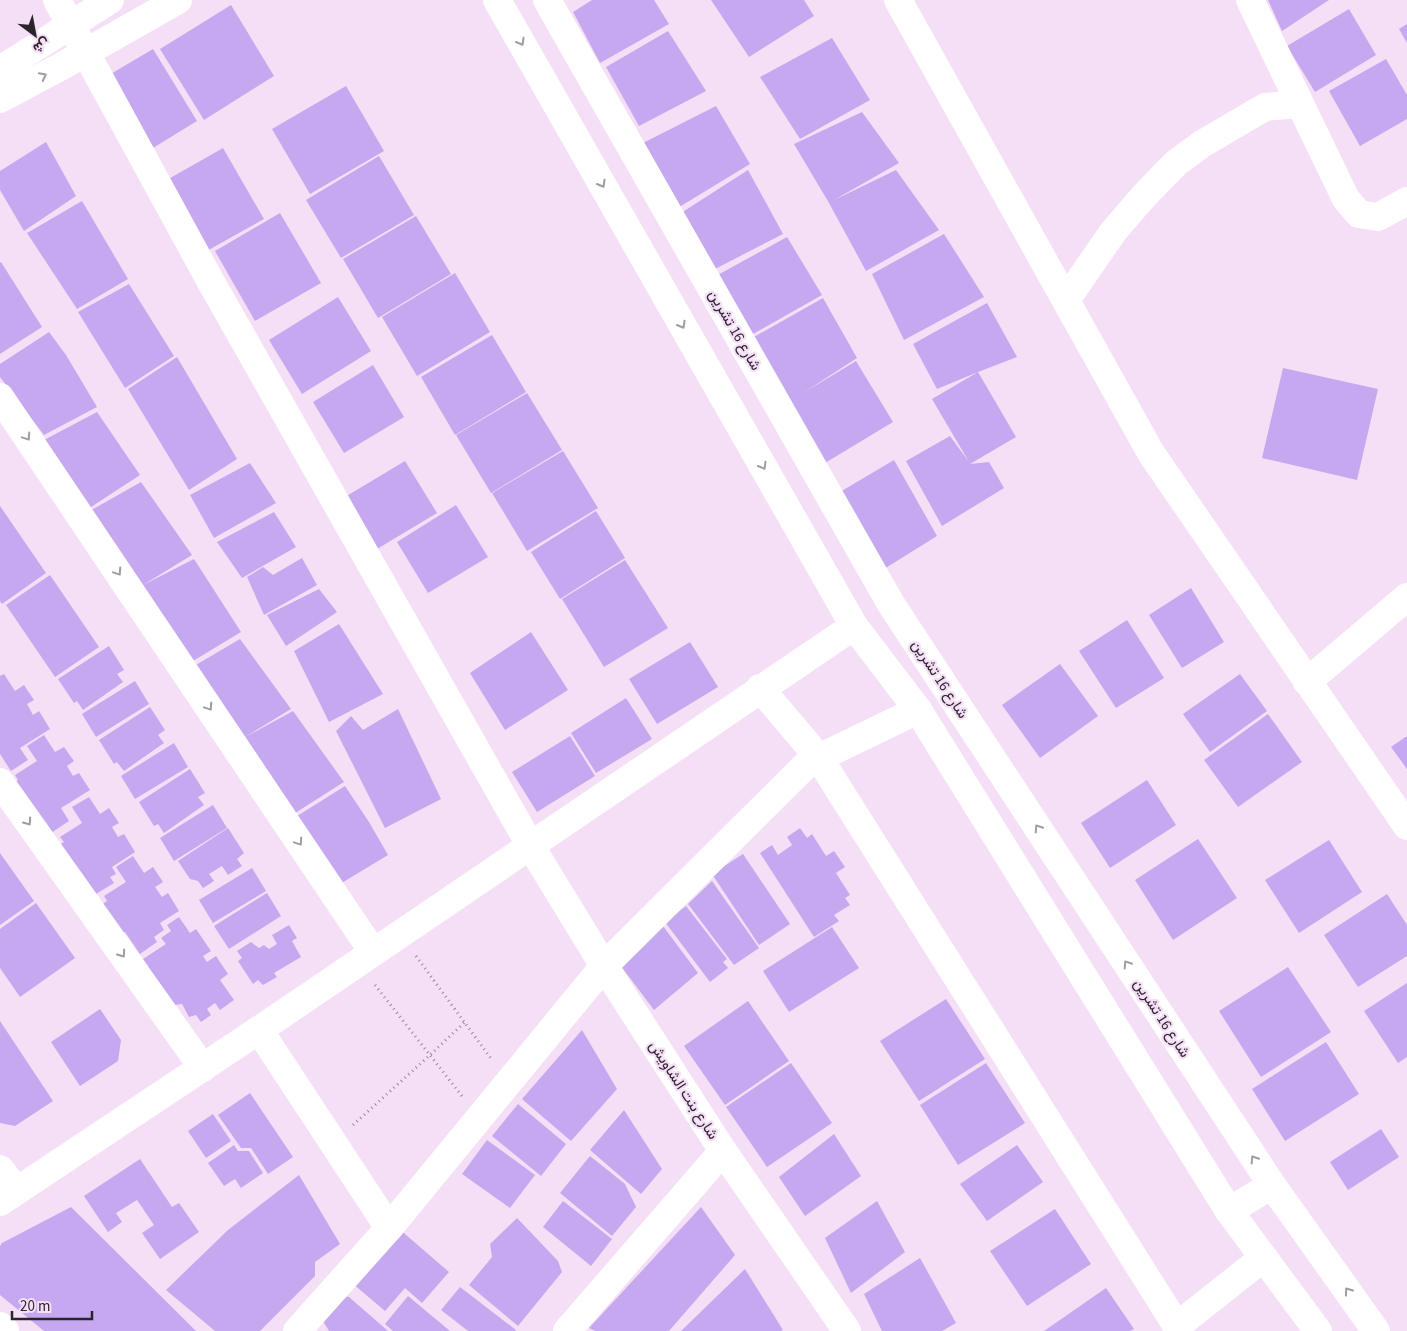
<svg xmlns="http://www.w3.org/2000/svg" width="1407" height="1331" font-family="'Source Sans 3',Vazirmatn,sans-serif">
<style>
.building{fill:#c5a8ef}
.lines{fill:none;stroke-linecap:round;stroke-linejoin:round}
.path{stroke:#978898;stroke-width:3;stroke-dasharray:1 4;stroke-linecap:butt}
.street{stroke:#fff;stroke-width:28}
.secondary{stroke:#fff;stroke-width:28}
.oneway{stroke:#a09ca0}
.labels{text-anchor:middle;stroke-width:4.5;stroke-linejoin:round;paint-order:stroke}
.street-label{font-size:15px;fill:#2c242d;stroke:#f5dff6}
</style>
<rect width="100%" height="100%" fill="#f5dff6"/>
<g class="building">
<path d="M 592,0 L 654,0 L 669,24 L 600,63 L 573,12 Z"/>
<path d="M 711,0 L 804,0 L 814,16 L 749,57 Z"/>
<path d="M 1268,0 L 1329,0 L 1282,31 Z"/>
<path d="M 231,5 L 274,76 L 204,120 L 160,49 Z"/>
<path d="M 1349,9 L 1376,55 L 1315,92 L 1287,46 Z"/>
<path d="M 1407,24 L 1407,43 L 1399,29 Z"/>
<path d="M 668,31 L 706,91 L 639,126 L 606,67 Z"/>
<path d="M 832,38 L 870,100 L 800,139 L 760,77 Z"/>
<path d="M 153,49 L 197,121 L 148,151 L 104,78 Z"/>
<path d="M 1386,59 L 1407,95 L 1407,119 L 1360,146 L 1329,91 Z"/>
<path d="M 346,86 L 384,151 L 310,194 L 272,129 Z"/>
<path d="M 716,106 L 750,164 L 671,212 L 641,144 Z"/>
<path d="M 862,112 L 899,163 L 834,200 L 896,170 L 939,230 L 866,271 L 829,203 L 794,144 Z"/>
<path d="M 46,142 L 76,196 L 24,231 L 0,190 L 0,171 Z"/>
<path d="M 223,148 L 264,219 L 205,252 L 165,181 Z"/>
<path d="M 379,156 L 414,215 L 341,258 L 306,200 Z"/>
<path d="M 748,170 L 783,234 L 715,269 L 681,213 Z"/>
<path d="M 82,201 L 128,279 L 77,309 L 27,233 Z"/>
<path d="M 280,213 L 321,283 L 255,321 L 215,251 Z"/>
<path d="M 416,216 L 451,274 L 378,318 L 343,259 Z"/>
<path d="M 944,234 L 984,297 L 904,340 L 872,274 Z"/>
<path d="M 787,237 L 822,295 L 746,338 L 714,277 Z"/>
<path d="M 1,262 L 42,327 L 0,354 L 0,263 Z"/>
<path d="M 455,273 L 490,332 L 417,376 L 382,317 Z"/>
<path d="M 129,284 L 174,356 L 125,388 L 78,312 Z"/>
<path d="M 338,297 L 371,351 L 302,394 L 269,340 Z"/>
<path d="M 823,298 L 857,358 L 803,393 L 856,361 L 893,422 L 825,463 L 745,342 Z"/>
<path d="M 987,303 L 1017,357 L 978,372 L 1016,437 L 970,464 L 989,462 L 1004,488 L 942,526 L 906,461 L 950,436 L 969,462 L 932,399 L 978,372 L 937,389 L 913,344 Z"/>
<path d="M 49,332 L 66,355 L 97,407 L 44,435 L 0,377 L 0,364 Z"/>
<path d="M 492,335 L 526,392 L 455,435 L 421,377 Z"/>
<path d="M 177,357 L 237,459 L 189,490 L 128,389 Z"/>
<path d="M 373,365 L 404,417 L 344,453 L 313,402 Z"/>
<path d="M 1283,368 L 1378,389 L 1357,480 L 1262,458 Z"/>
<path d="M 527,393 L 562,450 L 491,493 L 456,435 Z"/>
<path d="M 97,412 L 140,475 L 88,509 L 44,440 Z"/>
<path d="M 563,451 L 598,508 L 527,551 L 492,493 Z"/>
<path d="M 894,460 L 937,536 L 884,569 L 840,492 Z"/>
<path d="M 405,461 L 437,513 L 377,549 L 345,497 Z"/>
<path d="M 250,463 L 276,503 L 214,538 L 190,495 Z"/>
<path d="M 141,482 L 192,555 L 143,585 L 194,559 L 241,632 L 188,664 L 88,512 Z"/>
<path d="M 456,505 L 488,557 L 428,593 L 397,542 Z"/>
<path d="M 0,506 L 46,573 L 2,604 L 0,601 Z"/>
<path d="M 596,511 L 625,558 L 560,599 L 531,552 Z"/>
<path d="M 274,512 L 296,547 L 242,578 L 217,542 Z"/>
<path d="M 302,558 L 317,585 L 264,615 L 247,577 L 263,567 L 273,575 Z"/>
<path d="M 625,560 L 668,628 L 604,667 L 562,599 Z"/>
<path d="M 50,575 L 99,647 L 55,677 L 6,605 Z"/>
<path d="M 1191,588 L 1224,642 L 1182,668 L 1149,615 Z"/>
<path d="M 319,589 L 337,612 L 286,646 L 267,615 Z"/>
<path d="M 1127,620 L 1164,678 L 1116,708 L 1079,651 Z"/>
<path d="M 339,624 L 383,694 L 329,722 L 294,651 Z"/>
<path d="M 531,632 L 568,690 L 505,730 L 470,673 Z"/>
<path d="M 240,639 L 291,709 L 245,737 L 293,711 L 344,782 L 292,815 L 189,669 Z"/>
<path d="M 690,642 L 718,687 L 657,724 L 629,679 Z"/>
<path d="M 109,646 L 124,670 L 117,674 L 123,682 L 83,710 L 77,701 L 74,703 L 58,679 Z"/>
<path d="M 1060,664 L 1098,716 L 1040,758 L 1002,705 Z"/>
<path d="M 4,674 L 15,691 L 24,685 L 34,700 L 27,704 L 33,715 L 39,711 L 50,729 L 20,748 L 28,760 L 11,771 L 0,754 L 0,676 Z"/>
<path d="M 1240,674 L 1267,711 L 1210,752 L 1183,714 Z"/>
<path d="M 135,681 L 149,704 L 96,737 L 82,714 Z"/>
<path d="M 626,698 L 652,739 L 596,773 L 571,733 Z"/>
<path d="M 150,707 L 165,730 L 158,735 L 164,743 L 124,771 L 117,762 L 114,764 L 99,740 Z"/>
<path d="M 398,709 L 441,799 L 385,828 L 336,731 L 351,716 L 363,730 Z"/>
<path d="M 1268,714 L 1302,762 L 1238,807 L 1204,760 Z"/>
<path d="M 44,735 L 55,752 L 64,747 L 74,761 L 67,766 L 73,776 L 79,773 L 90,790 L 61,808 L 69,821 L 51,833 L 9,786 L 18,780 L 15,775 L 37,761 L 27,746 Z"/>
<path d="M 570,736 L 595,776 L 537,812 L 512,772 Z"/>
<path d="M 1407,736 L 1407,769 L 1391,747 Z"/>
<path d="M 174,743 L 188,767 L 135,799 L 121,776 Z"/>
<path d="M 190,769 L 205,793 L 198,797 L 204,805 L 164,833 L 158,824 L 154,826 L 139,802 Z"/>
<path d="M 1147,780 L 1176,825 L 1110,868 L 1081,823 Z"/>
<path d="M 345,786 L 369,822 L 388,855 L 335,887 L 294,818 Z"/>
<path d="M 89,797 L 100,814 L 109,808 L 119,823 L 112,827 L 118,837 L 124,834 L 135,852 L 112,867 L 116,874 L 110,877 L 114,883 L 96,894 L 81,872 L 75,876 L 54,848 L 64,842 L 60,837 L 82,823 L 72,807 Z"/>
<path d="M 213,805 L 227,828 L 174,861 L 160,838 Z"/>
<path d="M 228,828 L 244,853 L 237,859 L 242,866 L 228,875 L 222,866 L 209,874 L 214,881 L 203,888 L 198,881 L 190,879 L 178,861 Z"/>
<path d="M 800,828 L 807,838 L 812,834 L 826,856 L 834,851 L 845,867 L 836,873 L 850,895 L 845,898 L 850,905 L 834,915 L 839,921 L 814,937 L 760,853 L 772,845 L 778,855 L 792,845 L 787,837 Z"/>
<path d="M 1198,839 L 1237,898 L 1173,940 L 1135,880 Z"/>
<path d="M 1329,840 L 1362,892 L 1299,933 L 1265,880 Z"/>
<path d="M 0,853 L 34,901 L 0,925 Z"/>
<path d="M 743,854 L 790,924 L 759,945 L 712,874 Z"/>
<path d="M 133,856 L 144,873 L 153,867 L 163,882 L 155,887 L 162,897 L 168,893 L 179,911 L 160,923 L 164,930 L 154,937 L 157,942 L 140,954 L 125,932 L 118,936 L 98,907 L 107,901 L 104,896 L 126,882 L 116,867 Z"/>
<path d="M 252,868 L 266,891 L 213,923 L 199,900 Z"/>
<path d="M 712,881 L 759,948 L 734,965 L 688,904 Z"/>
<path d="M 267,893 L 281,916 L 229,949 L 214,926 Z"/>
<path d="M 1387,894 L 1407,925 L 1407,956 L 1358,987 L 1324,935 Z"/>
<path d="M 36,903 L 75,958 L 20,997 L 0,968 L 0,929 Z"/>
<path d="M 686,906 L 727,959 L 723,962 L 728,968 L 710,982 L 665,922 Z"/>
<path d="M 179,917 L 190,933 L 196,929 L 211,951 L 203,956 L 207,962 L 216,956 L 228,974 L 220,980 L 234,1000 L 220,1010 L 215,1003 L 207,1009 L 211,1015 L 201,1022 L 196,1015 L 189,1017 L 182,1004 L 167,1006 L 141,970 L 148,966 L 143,959 L 166,944 L 161,938 L 171,931 L 167,925 Z"/>
<path d="M 289,925 L 297,938 L 292,941 L 301,957 L 274,973 L 277,977 L 263,985 L 258,980 L 253,984 L 238,961 L 242,958 L 237,951 L 251,942 L 259,948 L 264,945 L 269,949 L 277,944 L 272,935 Z"/>
<path d="M 663,926 L 698,973 L 654,1010 L 621,966 Z"/>
<path d="M 832,927 L 859,968 L 789,1012 L 763,971 Z"/>
<path d="M 1288,967 L 1331,1032 L 1261,1077 L 1219,1011 Z"/>
<path d="M 1407,983 L 1407,1057 L 1398,1063 L 1364,1011 Z"/>
<path d="M 946,999 L 985,1059 L 919,1101 L 880,1041 Z"/>
<path d="M 748,1001 L 789,1061 L 725,1105 L 684,1046 Z"/>
<path d="M 100,1009 L 121,1040 L 118,1061 L 80,1086 L 51,1042 Z"/>
<path d="M 0,1021 L 53,1101 L 15,1126 L 0,1123 Z"/>
<path d="M 582,1030 L 617,1089 L 571,1141 L 522,1099 Z"/>
<path d="M 1326,1042 L 1359,1094 L 1285,1141 L 1252,1089 Z"/>
<path d="M 791,1063 L 832,1123 L 767,1167 L 726,1107 Z"/>
<path d="M 986,1063 L 1025,1123 L 958,1165 L 920,1105 Z"/>
<path d="M 250,1093 L 293,1157 L 268,1174 L 251,1148 L 241,1148 L 218,1115 Z"/>
<path d="M 518,1104 L 566,1144 L 541,1176 L 492,1136 Z"/>
<path d="M 624,1110 L 662,1169 L 641,1194 L 590,1150 Z"/>
<path d="M 213,1114 L 231,1141 L 206,1158 L 188,1131 Z"/>
<path d="M 1381,1129 L 1399,1157 L 1348,1190 L 1330,1162 Z"/>
<path d="M 834,1134 L 861,1176 L 805,1216 L 779,1177 Z"/>
<path d="M 487,1140 L 535,1175 L 510,1208 L 462,1174 Z"/>
<path d="M 234,1145 L 238,1151 L 249,1151 L 263,1173 L 241,1188 L 235,1179 L 224,1186 L 208,1163 Z"/>
<path d="M 1017,1145 L 1043,1182 L 987,1221 L 960,1184 Z"/>
<path d="M 590,1156 L 625,1184 L 636,1207 L 612,1236 L 560,1193 Z"/>
<path d="M 140,1159 L 172,1207 L 179,1203 L 199,1232 L 160,1259 L 142,1233 L 154,1225 L 137,1200 L 116,1213 L 122,1222 L 108,1232 L 84,1196 Z"/>
<path d="M 299,1175 L 340,1244 L 315,1262 L 315,1276 L 260,1331 L 215,1331 L 166,1290 L 228,1230 Z"/>
<path d="M 563,1201 L 612,1239 L 591,1266 L 543,1227 Z"/>
<path d="M 877,1201 L 905,1252 L 851,1293 L 825,1238 Z"/>
<path d="M 71,1207 L 196,1331 L 44,1331 L 0,1295 L 0,1246 L 2,1243 Z"/>
<path d="M 701,1207 L 735,1255 L 669,1331 L 595,1331 L 589,1328 Z"/>
<path d="M 1055,1209 L 1091,1264 L 1027,1306 L 990,1251 Z"/>
<path d="M 517,1218 L 558,1261 L 562,1272 L 518,1326 L 469,1285 L 492,1257 L 490,1244 Z"/>
<path d="M 398,1228 L 449,1272 L 422,1303 L 405,1288 L 385,1311 L 352,1283 Z"/>
<path d="M 920,1258 L 956,1323 L 942,1331 L 882,1331 L 864,1294 Z"/>
<path d="M 745,1269 L 783,1330 L 781,1331 L 681,1331 Z"/>
<path d="M 460,1287 L 516,1330 L 515,1331 L 468,1331 L 441,1310 Z"/>
<path d="M 1106,1288 L 1134,1329 L 1130,1331 L 1044,1331 Z"/>
<path d="M 338,1295 L 349,1297 L 388,1331 L 329,1331 L 319,1314 Z"/>
<path d="M 408,1296 L 450,1331 L 393,1331 L 385,1324 Z"/>
</g>
<g class="lines">
<g class="path">
<path d="M 416,956 L 492,1060"/>
<path d="M 375,985 L 462,1096"/>
<path d="M 353,1125 L 430,1055 L 465,1022"/>
</g>
<g class="street">
<path d="M 57,0 L 211,282 L 530,845 L 604,966 L 723,1151 L 847,1331"/>
<path d="M 898,0 L 1151,453 L 1407,826"/>
<path d="M 1250,0 L 1346,199 L 1359,214 L 1378,217 L 1407,201"/>
<path d="M 1066,300 L 1113,232 L 1143,197 L 1176,163 L 1202,144 L 1265,107 L 1300,104"/>
<path d="M 0,397 L 373,952"/>
<path d="M 1307,682 L 1407,597"/>
<path d="M 760,688 L 819,758 L 1180,1331"/>
<path d="M 0,782 L 203,1068"/>
<path d="M 259,1030 L 389,1228"/>
<path d="M 0,1169 L 16,1190"/>
<path d="M 0,1202 L 259,1030 L 854,626"/>
<path d="M 1177,1326 L 1263,1258"/>
<path d="M 297,1331 L 389,1228 L 604,966 L 808,763 L 918,710"/>
<path d="M 567,1331 L 723,1151"/>
</g>
<g class="secondary">
<path d="M 497,0 L 854,626 L 918,710 L 1229,1211 L 1318,1331"/>
<path d="M 547,0 L 891,604 L 1272,1185 L 1376,1331"/>
<path d="M 0,70 L 110,0"/>
<path d="M 0,99 L 62,66 L 178,0"/>
<path d="M 1229,1211 L 1272,1185"/>
<path d="M 0,1326 L 5,1331"/>
</g>
</g>
<defs><path id="oneway-chevron" d="M-2-3.5L2.5 0L-2 3.5" fill="none" stroke-width="1.6" stroke-linecap="round" stroke-linejoin="round" transform="scale(1.25)"/></defs>
<g class="oneway">
<use href="#oneway-chevron" transform="translate(521 42) rotate(60)"/>
<use href="#oneway-chevron" transform="translate(43 76) rotate(-27)"/>
<use href="#oneway-chevron" transform="translate(602 184) rotate(60)"/>
<use href="#oneway-chevron" transform="translate(682 325) rotate(60)"/>
<use href="#oneway-chevron" transform="translate(27 437) rotate(56)"/>
<use href="#oneway-chevron" transform="translate(763 466) rotate(60)"/>
<use href="#oneway-chevron" transform="translate(118 572) rotate(56)"/>
<use href="#oneway-chevron" transform="translate(209 707) rotate(56)"/>
<use href="#oneway-chevron" transform="translate(28 822) rotate(55)"/>
<use href="#oneway-chevron" transform="translate(1038 828) rotate(-123)"/>
<use href="#oneway-chevron" transform="translate(299 842) rotate(56)"/>
<use href="#oneway-chevron" transform="translate(122 954) rotate(55)"/>
<use href="#oneway-chevron" transform="translate(1127 964) rotate(-123)"/>
<use href="#oneway-chevron" transform="translate(1254 1159) rotate(-123)"/>
<use href="#oneway-chevron" transform="translate(1348 1291) rotate(-126)"/>
</g>
<g class="labels">
<g class="street-label">
<text transform="translate(735 330) rotate(60)" y="5">شارع 16 تشرين</text>
<text transform="translate(940 679) rotate(57)" y="5">شارع 16 تشرين</text>
<text transform="translate(1162 1018) rotate(57)" y="5">شارع 16 تشرين</text>
<text transform="translate(684 1090) rotate(57)" y="5">شارع بنت الشاويش</text>
</g>
</g>
<g transform="translate(35 35) rotate(148)" stroke="#f5dff6" stroke-width="4" paint-order="stroke">
<path d="M0-4L9 19L0 12L-9 19Z" fill="#2c242d"/>
<text y="-8" font-size="14" font-weight="bold" text-anchor="middle" fill="#2c242d">ش</text>
</g>
<path d="M12 1311v8h80v-8" fill="none" stroke="#2c242d" stroke-width="2.5"/>
<text x="20" y="1311" font-size="15" fill="#2c242d" stroke="#f5dff6" stroke-width="4" paint-order="stroke">20 m</text>
</svg>
